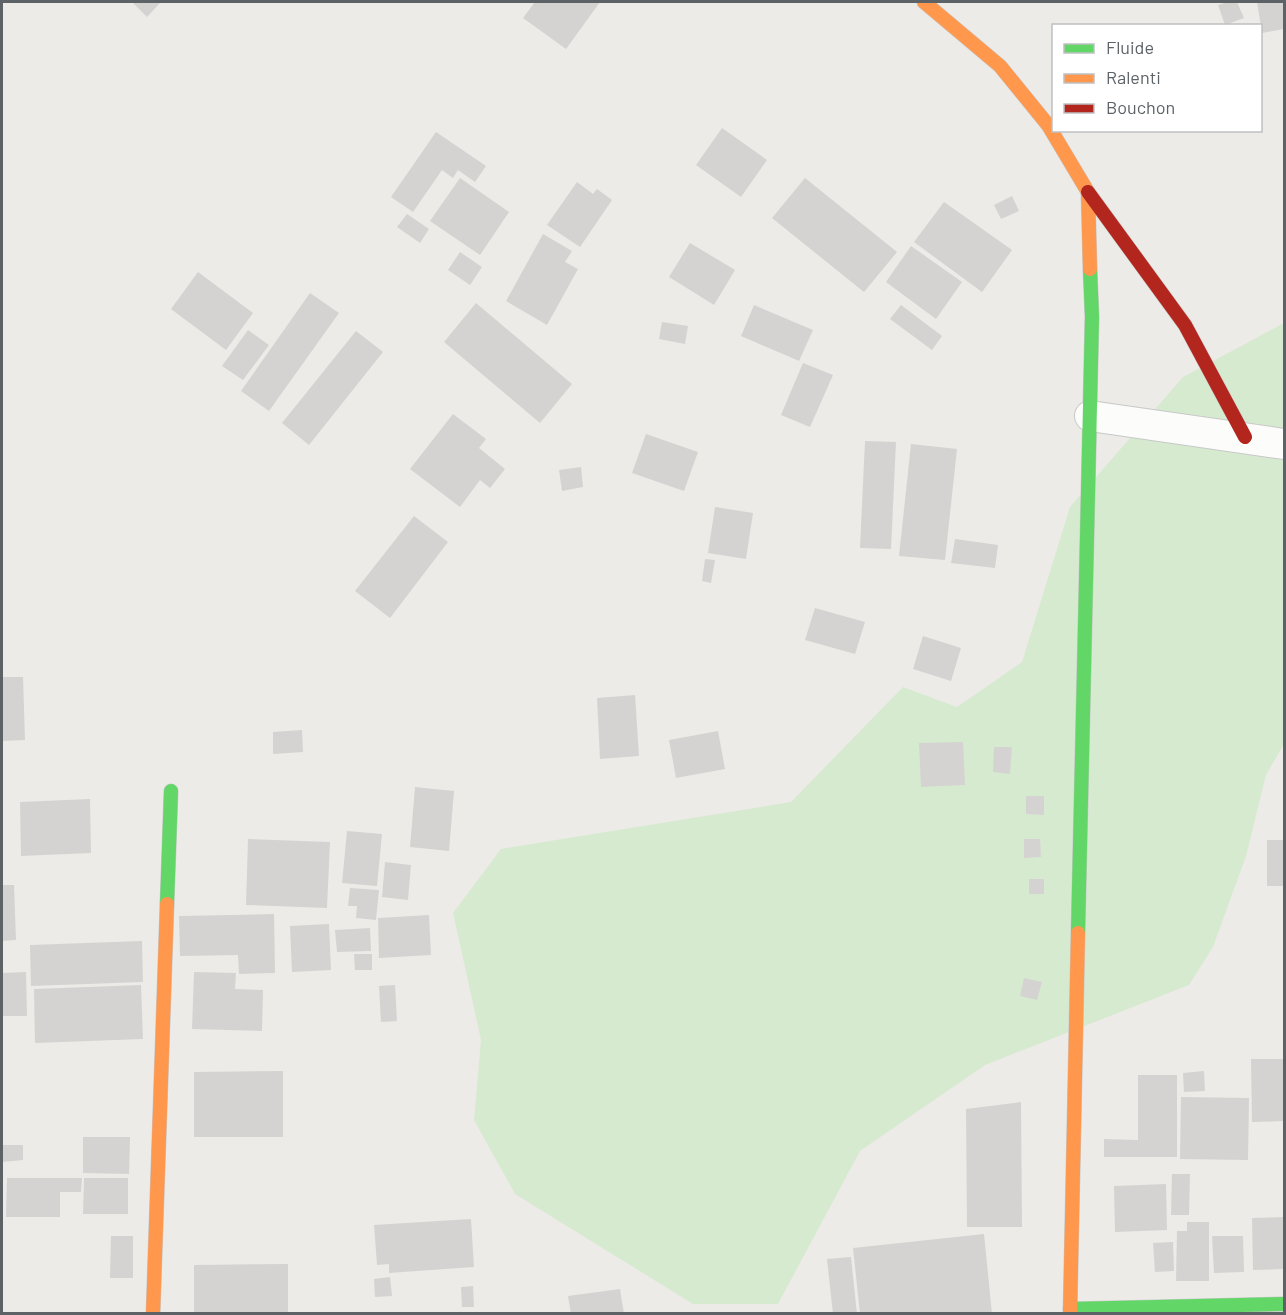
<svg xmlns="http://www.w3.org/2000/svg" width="1286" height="1315" font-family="Barlow,sans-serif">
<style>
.green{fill:#d6ead0}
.building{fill:#d5d3d1}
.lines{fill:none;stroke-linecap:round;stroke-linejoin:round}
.street-casing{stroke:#c8c8c8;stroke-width:32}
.fast-casing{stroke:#c9c9c9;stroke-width:15}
.slow-casing{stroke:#c9c9c9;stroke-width:15}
.jam-casing{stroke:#c9c9c9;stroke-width:15}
.street{stroke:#fcfcfb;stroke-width:30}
.fast{stroke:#63d668;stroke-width:14}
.slow{stroke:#ff974d;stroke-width:14}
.jam{stroke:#b3261e;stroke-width:14}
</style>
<rect width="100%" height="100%" fill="#edebe7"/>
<path class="green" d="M 1284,323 L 1284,744 L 1266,775 L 1246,856 L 1213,947 L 1189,985 L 985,1065 L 860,1151 L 778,1304 L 693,1304 L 515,1194 L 474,1120 L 481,1040 L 453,913 L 501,849 L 791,802 L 903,687 L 957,707 L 1022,662 L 1070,507 L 1183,377 Z"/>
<g class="building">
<path d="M 132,2 L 161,2 L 147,17 Z"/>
<path d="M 535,2 L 600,2 L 566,49 L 523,18 Z"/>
<path d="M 1228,2 L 1237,2 L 1244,18 L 1225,25 L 1218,5 Z"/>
<path d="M 1257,2 L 1284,2 L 1284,29 L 1262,33 Z"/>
<path d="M 722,128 L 767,160 L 741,197 L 696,165 Z"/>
<path d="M 436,132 L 486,166 L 475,182 L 458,170 L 453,178 L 442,170 L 413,212 L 391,197 Z"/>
<path d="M 460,178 L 509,212 L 480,255 L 430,221 Z"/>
<path d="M 805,178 L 897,252 L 864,292 L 772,218 Z"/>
<path d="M 577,182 L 593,194 L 597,189 L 612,200 L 580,247 L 547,225 Z"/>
<path d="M 1012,196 L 1019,211 L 1001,219 L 994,205 Z"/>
<path d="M 944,202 L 1012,250 L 982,292 L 914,242 Z"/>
<path d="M 407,214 L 429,229 L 420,243 L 397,227 Z"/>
<path d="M 543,234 L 572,251 L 565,262 L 578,269 L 547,325 L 506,301 Z"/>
<path d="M 690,243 L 735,270 L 714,305 L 669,277 Z"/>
<path d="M 911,246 L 962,282 L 936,319 L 886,282 Z"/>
<path d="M 460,252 L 482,267 L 470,285 L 448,270 Z"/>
<path d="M 198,272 L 253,313 L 226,350 L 171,309 Z"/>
<path d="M 310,293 L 339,313 L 269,411 L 241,391 Z"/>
<path d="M 476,303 L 572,384 L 540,423 L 444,342 Z"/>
<path d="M 754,305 L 813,330 L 799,361 L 741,336 Z"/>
<path d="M 901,305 L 942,336 L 932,350 L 890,319 Z"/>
<path d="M 662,322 L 688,326 L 685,344 L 659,339 Z"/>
<path d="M 248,330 L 269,345 L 243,380 L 222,366 Z"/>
<path d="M 356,331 L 383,352 L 309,445 L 282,423 Z"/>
<path d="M 803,363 L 833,375 L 810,427 L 781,415 Z"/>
<path d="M 453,414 L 486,439 L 479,448 L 505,469 L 490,488 L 480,480 L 460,507 L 410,469 Z"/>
<path d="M 646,434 L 698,452 L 684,491 L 632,473 Z"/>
<path d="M 865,441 L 896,442 L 891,549 L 860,548 Z"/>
<path d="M 911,444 L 957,449 L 945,560 L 899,556 Z"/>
<path d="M 581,467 L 583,487 L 562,491 L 559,470 Z"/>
<path d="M 715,507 L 753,513 L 746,559 L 708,553 Z"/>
<path d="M 414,516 L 448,542 L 390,618 L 355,591 Z"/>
<path d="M 955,539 L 998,545 L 995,568 L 951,563 Z"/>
<path d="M 705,559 L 715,560 L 711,583 L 702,581 Z"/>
<path d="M 815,608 L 865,622 L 855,654 L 805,640 Z"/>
<path d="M 923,636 L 961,648 L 951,681 L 913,669 Z"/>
<path d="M 2,677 L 23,677 L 25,740 L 2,741 Z"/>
<path d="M 635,695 L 639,756 L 600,759 L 597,698 Z"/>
<path d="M 302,730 L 303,752 L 273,754 L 273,732 Z"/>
<path d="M 718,731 L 725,769 L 676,778 L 669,740 Z"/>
<path d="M 963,742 L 965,785 L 921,787 L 919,743 Z"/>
<path d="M 994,747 L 1012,747 L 1010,774 L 993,772 Z"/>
<path d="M 415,787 L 454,791 L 449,851 L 410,847 Z"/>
<path d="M 1026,796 L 1044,796 L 1044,815 L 1026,814 Z"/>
<path d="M 90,799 L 91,853 L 21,856 L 20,802 Z"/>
<path d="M 347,831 L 382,834 L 377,886 L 342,883 Z"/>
<path d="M 248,839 L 330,842 L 327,908 L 246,905 Z"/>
<path d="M 1024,839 L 1040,839 L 1041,857 L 1024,858 Z"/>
<rect x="1267" y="840" width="17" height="46"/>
<path d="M 385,862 L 411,865 L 408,900 L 382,897 Z"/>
<rect x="1029" y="879" width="15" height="15"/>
<path d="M 2,885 L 14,885 L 16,940 L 2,941 Z"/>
<path d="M 350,888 L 379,890 L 376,920 L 356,918 L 357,906 L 348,906 Z"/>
<path d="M 274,914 L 275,973 L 239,974 L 238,955 L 180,956 L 179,916 Z"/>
<path d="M 429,915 L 431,955 L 379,958 L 378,918 Z"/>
<path d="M 329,924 L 331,970 L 292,972 L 290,926 Z"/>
<path d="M 370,928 L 371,951 L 337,952 L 335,930 Z"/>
<path d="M 142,941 L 143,982 L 31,986 L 30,945 Z"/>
<path d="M 354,954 L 372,954 L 372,970 L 355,970 Z"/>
<path d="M 26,972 L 27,1016 L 2,1016 L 2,973 Z"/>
<path d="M 194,972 L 236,973 L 235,989 L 263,990 L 262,1031 L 192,1029 Z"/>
<path d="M 1024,978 L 1042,982 L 1037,1000 L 1020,996 Z"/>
<path d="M 141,985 L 143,1039 L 35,1043 L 34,989 Z"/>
<path d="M 395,985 L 397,1021 L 381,1022 L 379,986 Z"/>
<path d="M 1251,1059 L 1284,1059 L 1284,1121 L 1252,1122 Z"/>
<path d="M 283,1071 L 283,1137 L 194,1137 L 194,1072 Z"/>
<path d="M 1204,1071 L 1205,1091 L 1184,1092 L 1183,1073 Z"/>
<path d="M 1138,1075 L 1177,1075 L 1177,1157 L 1104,1157 L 1104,1139 L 1138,1140 Z"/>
<path d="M 1181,1097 L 1249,1098 L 1248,1160 L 1180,1159 Z"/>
<path d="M 1021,1102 L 1022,1227 L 967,1227 L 966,1109 Z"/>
<path d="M 83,1137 L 130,1137 L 129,1174 L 83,1173 Z"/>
<path d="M 2,1145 L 23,1145 L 23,1160 L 2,1162 Z"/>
<path d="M 1172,1174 L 1190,1174 L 1189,1215 L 1171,1215 Z"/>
<path d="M 7,1178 L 82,1178 L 81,1192 L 60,1192 L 60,1217 L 6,1217 Z"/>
<path d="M 84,1178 L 128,1178 L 128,1214 L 83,1214 Z"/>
<path d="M 1166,1184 L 1167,1230 L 1115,1232 L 1114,1186 Z"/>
<path d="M 1284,1217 L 1284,1269 L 1253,1270 L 1252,1218 Z"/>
<path d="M 471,1219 L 474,1267 L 389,1273 L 389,1264 L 377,1265 L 374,1225 Z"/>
<path d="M 1187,1222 L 1209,1222 L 1209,1281 L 1176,1281 L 1177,1231 L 1187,1231 Z"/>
<path d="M 984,1234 L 992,1314 L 860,1314 L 853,1248 Z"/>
<path d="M 111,1236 L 133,1236 L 133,1278 L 110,1278 Z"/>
<path d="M 1212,1236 L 1243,1236 L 1244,1272 L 1214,1273 Z"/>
<path d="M 1173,1242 L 1174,1271 L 1155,1272 L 1153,1243 Z"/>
<path d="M 851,1257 L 857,1314 L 833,1314 L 827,1259 Z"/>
<path d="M 288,1264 L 288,1314 L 194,1314 L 194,1265 Z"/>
<path d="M 390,1277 L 392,1296 L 375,1297 L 374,1279 Z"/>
<path d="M 473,1286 L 474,1307 L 462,1307 L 461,1287 Z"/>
<path d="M 620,1289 L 624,1314 L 571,1314 L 568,1296 Z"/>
</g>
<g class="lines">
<defs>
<path id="street" d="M 1090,416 L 1284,444"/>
<g id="fast">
<path d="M 167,904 L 171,791"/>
<path d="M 1078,933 L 1092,317 L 1090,269"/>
<path d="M 1070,1309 L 1284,1304"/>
</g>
<g id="slow">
<path d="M 924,2 L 1000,66 L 1048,125 L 1088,192 L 1090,269"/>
<path d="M 153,1314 L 167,904"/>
<path d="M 1070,1314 L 1078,933"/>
</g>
<path id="jam" d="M 1088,192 L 1185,325 L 1245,437"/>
</defs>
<use href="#street" class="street-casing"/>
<use href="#fast" class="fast-casing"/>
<use href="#slow" class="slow-casing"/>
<use href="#jam" class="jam-casing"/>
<use href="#street" class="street"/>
<use href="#fast" class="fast"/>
<use href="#slow" class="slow"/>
<use href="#jam" class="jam"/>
</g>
<rect width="1286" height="1315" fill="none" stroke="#5c6266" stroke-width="6"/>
<rect x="1052" y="24" width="210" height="108" fill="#ffffff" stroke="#bec0c2" stroke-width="1.5"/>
<rect x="1064" y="44" width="30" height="9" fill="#63d668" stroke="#bec0c2" stroke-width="1.5"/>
<text x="1106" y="54" font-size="18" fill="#5c6266">Fluide</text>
<rect x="1064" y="74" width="30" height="9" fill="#ff974d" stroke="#bec0c2" stroke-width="1.5"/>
<text x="1106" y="84" font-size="18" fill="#5c6266">Ralenti</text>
<rect x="1064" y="104" width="30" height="9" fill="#b3261e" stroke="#bec0c2" stroke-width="1.5"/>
<text x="1106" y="114" font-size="18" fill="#5c6266">Bouchon</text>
</svg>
